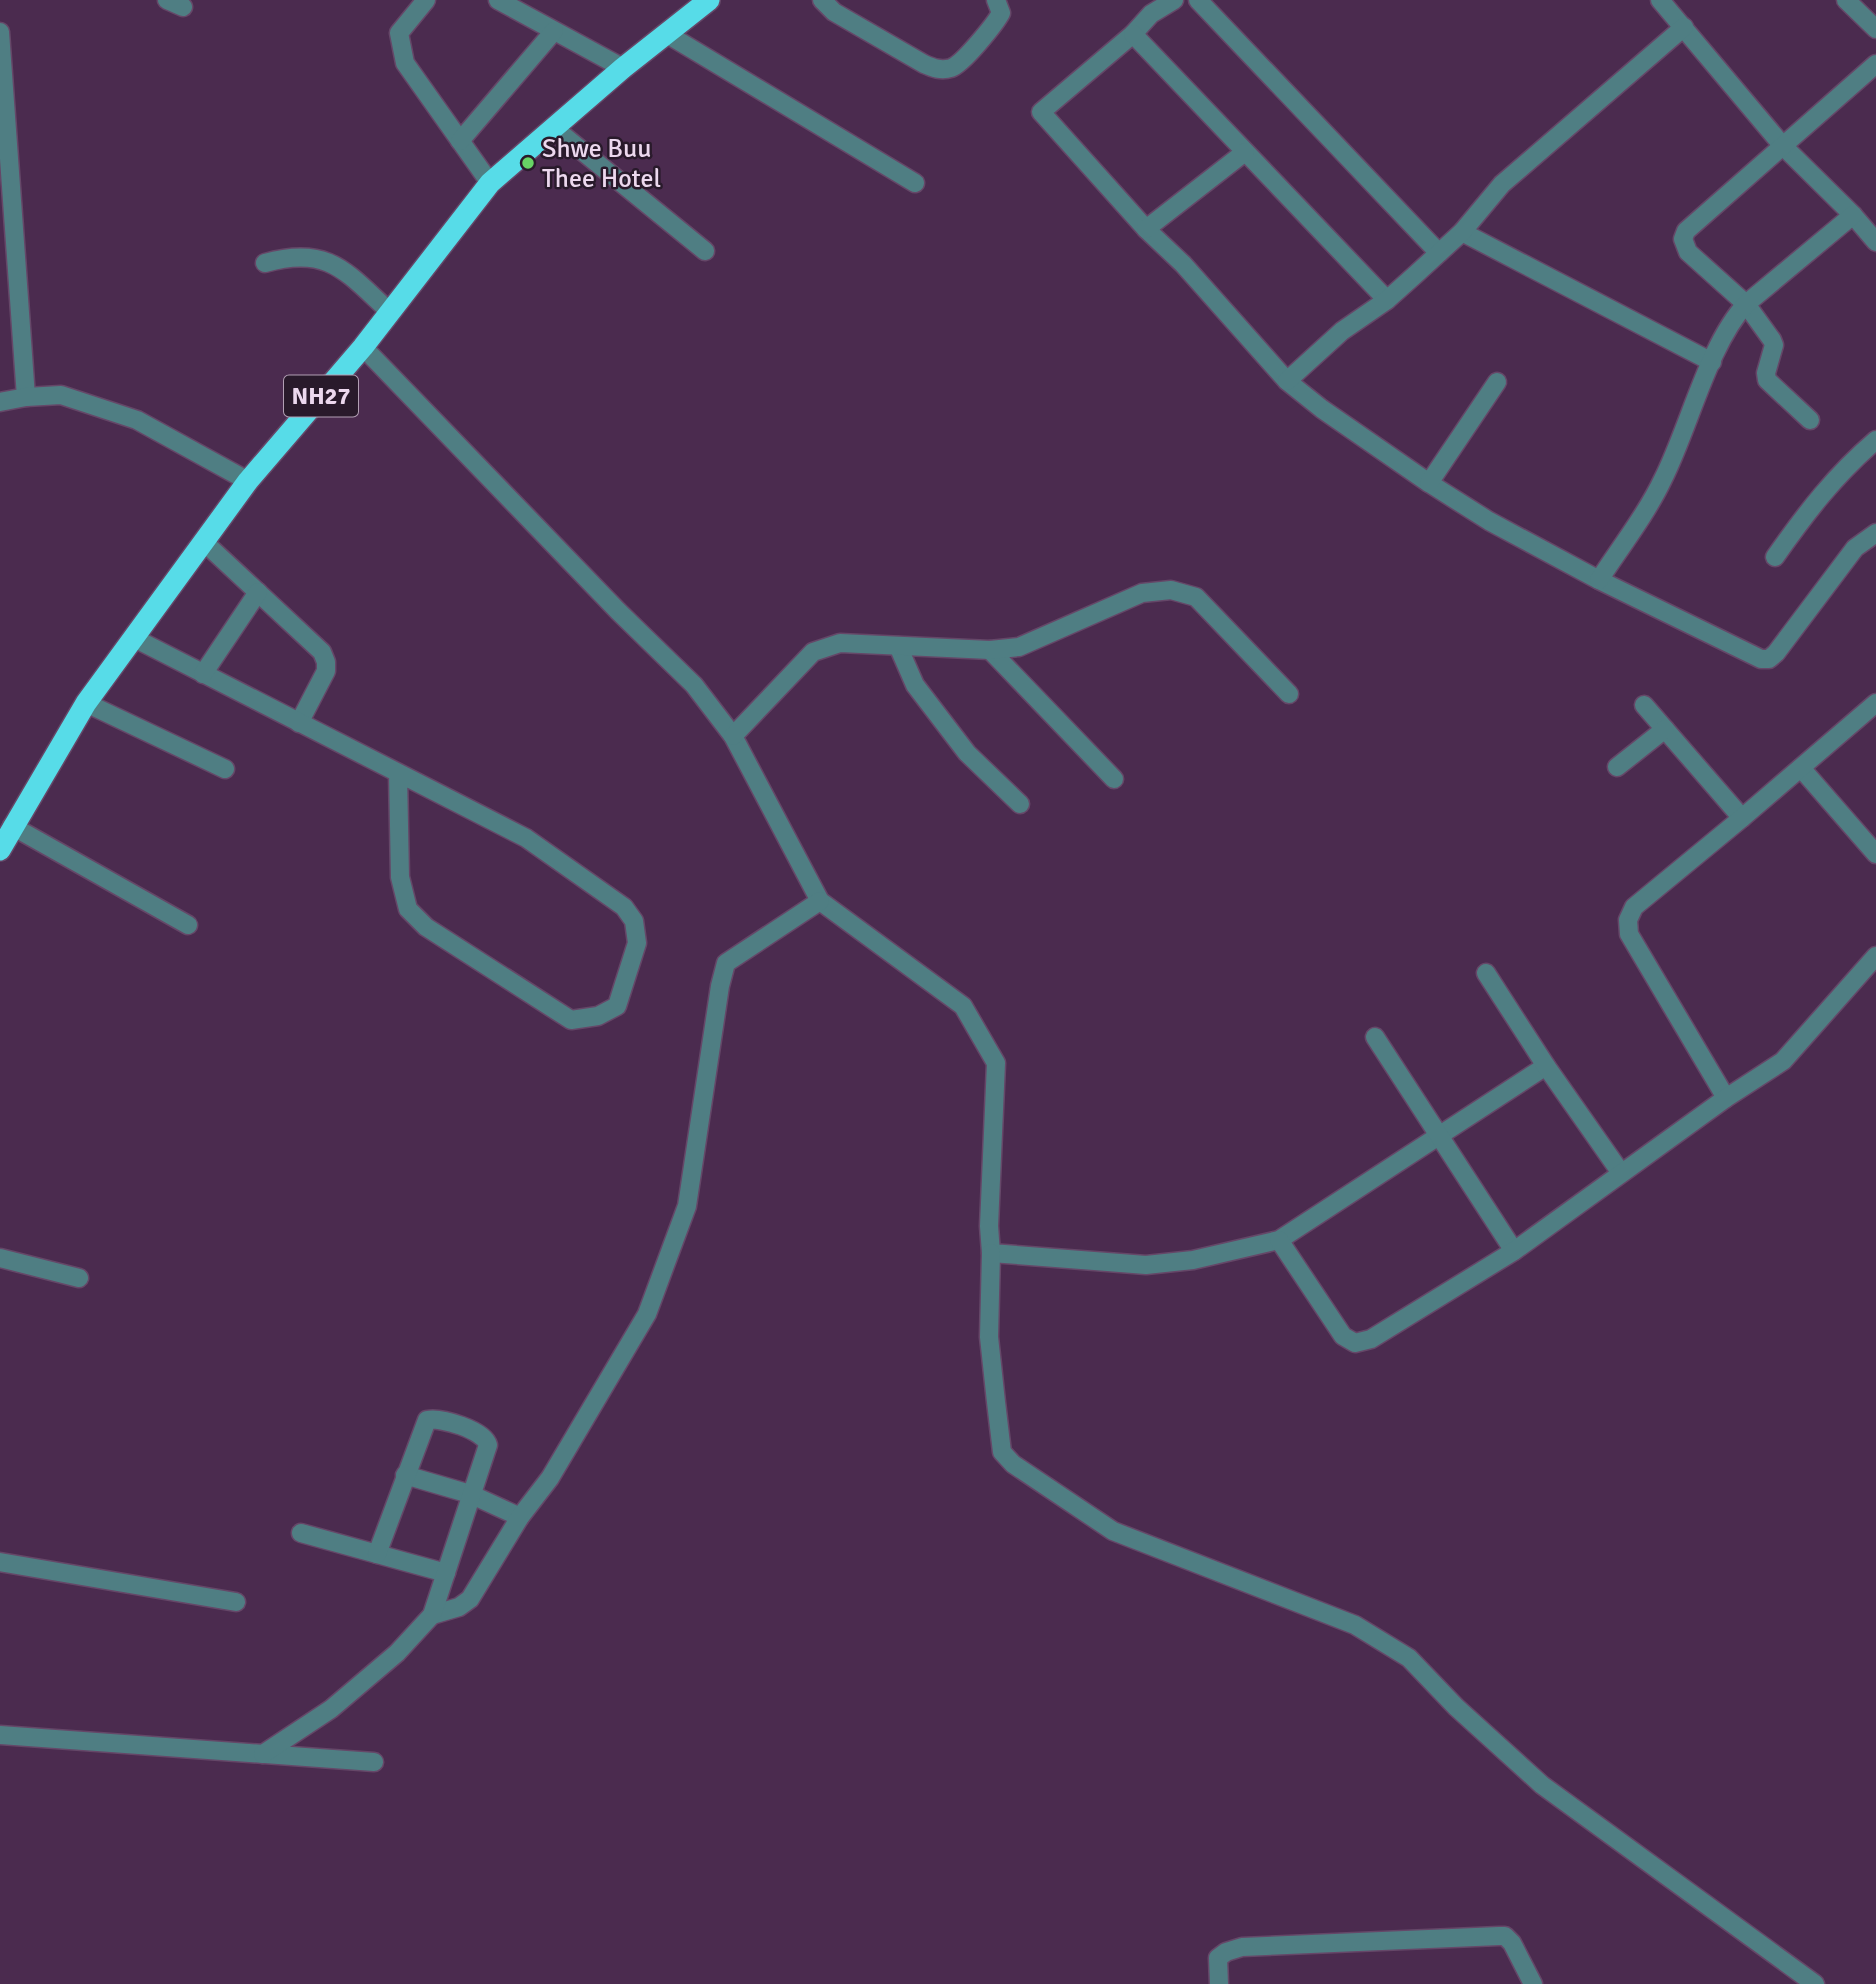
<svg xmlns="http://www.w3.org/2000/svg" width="1876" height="1984" font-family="Signika,sans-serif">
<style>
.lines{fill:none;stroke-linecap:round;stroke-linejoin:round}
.minor-casing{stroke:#654768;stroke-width:21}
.highway-casing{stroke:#654768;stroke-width:24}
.minor{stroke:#4f7e83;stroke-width:18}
.highway{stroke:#57dce8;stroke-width:21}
.poi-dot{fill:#67d465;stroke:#291a2b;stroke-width:2.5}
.labels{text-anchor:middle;stroke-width:5;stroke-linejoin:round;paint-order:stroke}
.shield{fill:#291a2b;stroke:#b29fb4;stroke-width:2}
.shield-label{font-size:24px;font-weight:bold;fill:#ecd8ee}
.poi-label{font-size:26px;fill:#ecd8ee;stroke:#291a2b;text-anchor:start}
</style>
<rect width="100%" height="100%" fill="#4b2b4f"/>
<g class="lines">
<defs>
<g id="minor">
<path d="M 167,0 L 183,7"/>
<path d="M 426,0 L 399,33 L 405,63 L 490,183"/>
<path d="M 498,0 L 623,68"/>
<path d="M 822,0 L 834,12 L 924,64 C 933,68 941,71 951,68 C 963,64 995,24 1001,13 L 996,0"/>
<path d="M 1174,0 L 1151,14 L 1133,34 L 1041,112 L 1146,229 L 1183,264 L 1287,381 L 1322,409 L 1429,483 L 1489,521 L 1599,580 L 1761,659 L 1769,659 L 1776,653 L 1855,548 L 1876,533"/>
<path d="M 1198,0 L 1439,253"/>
<path d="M 1660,0 L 1782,145 L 1853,215 L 1876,242"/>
<path d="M 1846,0 L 1876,29"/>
<path d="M 0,32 L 26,397"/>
<path d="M 667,34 L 915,183"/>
<path d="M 1133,34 L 1387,300"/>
<path d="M 554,128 L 705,251"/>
<path d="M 460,141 L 554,31"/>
<path d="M 1146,229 L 1245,152"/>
<path d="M 1462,232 L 1712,362"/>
<path d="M 265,263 C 329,245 346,272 390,312"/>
<path d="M 363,347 L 618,611 L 694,685 L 733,736 L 820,901 L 963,1006 L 996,1063 L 989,1226 L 991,1253 L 1146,1265 L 1193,1260 L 1279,1240 L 1546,1066"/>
<path d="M 1287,381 L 1342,331 L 1387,300 L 1415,275 L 1462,232 L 1502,184 L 1684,27"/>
<path d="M 0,402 L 26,397 L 61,395 L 137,420 L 248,481"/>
<path d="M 1810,420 L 1767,380 L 1766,373 L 1774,345 L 1772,340 L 1746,304 L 1688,252 L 1683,239 L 1686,231 L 1876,64"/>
<path d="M 1429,483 L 1497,382"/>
<path d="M 204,542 L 322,652 L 326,662 L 326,671 L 299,723"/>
<path d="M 1775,557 C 1806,513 1835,475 1876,440"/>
<path d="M 1599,580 C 1620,548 1647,513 1663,479 C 1689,428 1708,345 1746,304 L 1853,215"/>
<path d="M 134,638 L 526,838 L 624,907 L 634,921 L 637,943 L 617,1006 L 598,1016 L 571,1020 L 426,927 L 408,909 L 400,877 L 398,774"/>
<path d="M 898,646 L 915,685 L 967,753 L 1020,804"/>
<path d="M 990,650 L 1114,779"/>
<path d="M 203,674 L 258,592"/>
<path d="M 86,703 L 225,769"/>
<path d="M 1644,705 L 1742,818"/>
<path d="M 733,736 L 813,652 L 840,643 L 990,650 L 1019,647 L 1142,593 L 1171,590 L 1196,597 L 1289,694"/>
<path d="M 1617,767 L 1665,729"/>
<path d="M 1801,768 L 1876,854"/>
<path d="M 12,826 L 188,925"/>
<path d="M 1486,973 L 1546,1066 L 1621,1173"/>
<path d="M 1375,1037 L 1514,1251"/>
<path d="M 1726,1098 L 1629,934 L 1628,920 L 1634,907 L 1742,818 L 1876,703"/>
<path d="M 1279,1240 L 1343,1336 L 1355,1343 L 1371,1339 L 1514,1251 L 1726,1098 L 1783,1061 L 1876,956"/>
<path d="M 991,1253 L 989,1337 L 996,1402 L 1002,1452 L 1013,1464 L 1113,1531 L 1355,1625 L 1409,1658 L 1456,1707 L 1542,1785 L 1815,1984"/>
<path d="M 0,1258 L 79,1278"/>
<path d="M 405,1475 L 470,1494 L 520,1517"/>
<path d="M 301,1533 L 446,1573"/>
<path d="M 0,1562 L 236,1602"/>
<path d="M 432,1615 L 459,1607 L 470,1599 L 520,1517 L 550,1478 L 647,1314 L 687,1206 L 720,986 L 726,963 L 820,901"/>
<path d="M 0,1735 L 374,1762"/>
<path d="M 263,1754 L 331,1709 L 397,1653 L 432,1615 L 488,1445 C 484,1430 441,1417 427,1420 L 377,1554"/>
<path d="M 1219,1984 L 1218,1958 L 1226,1952 L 1242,1947 L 1499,1936 L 1505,1936 L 1512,1943 L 1533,1984"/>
</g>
<path id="highway" d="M 0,850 L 86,703 L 248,481 L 363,347 L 490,183 L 623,68 L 709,0"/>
</defs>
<use href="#minor" class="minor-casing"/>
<use href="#highway" class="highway-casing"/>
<use href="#minor" class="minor"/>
<use href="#highway" class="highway"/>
</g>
<circle class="poi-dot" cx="528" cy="163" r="7"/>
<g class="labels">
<rect class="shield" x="284" y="375.5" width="74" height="41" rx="5"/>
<g class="shield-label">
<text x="321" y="404">NH27</text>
</g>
<g class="poi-label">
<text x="542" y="157">Shwe Buu<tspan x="542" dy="30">Thee Hotel</tspan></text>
</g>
</g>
</svg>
